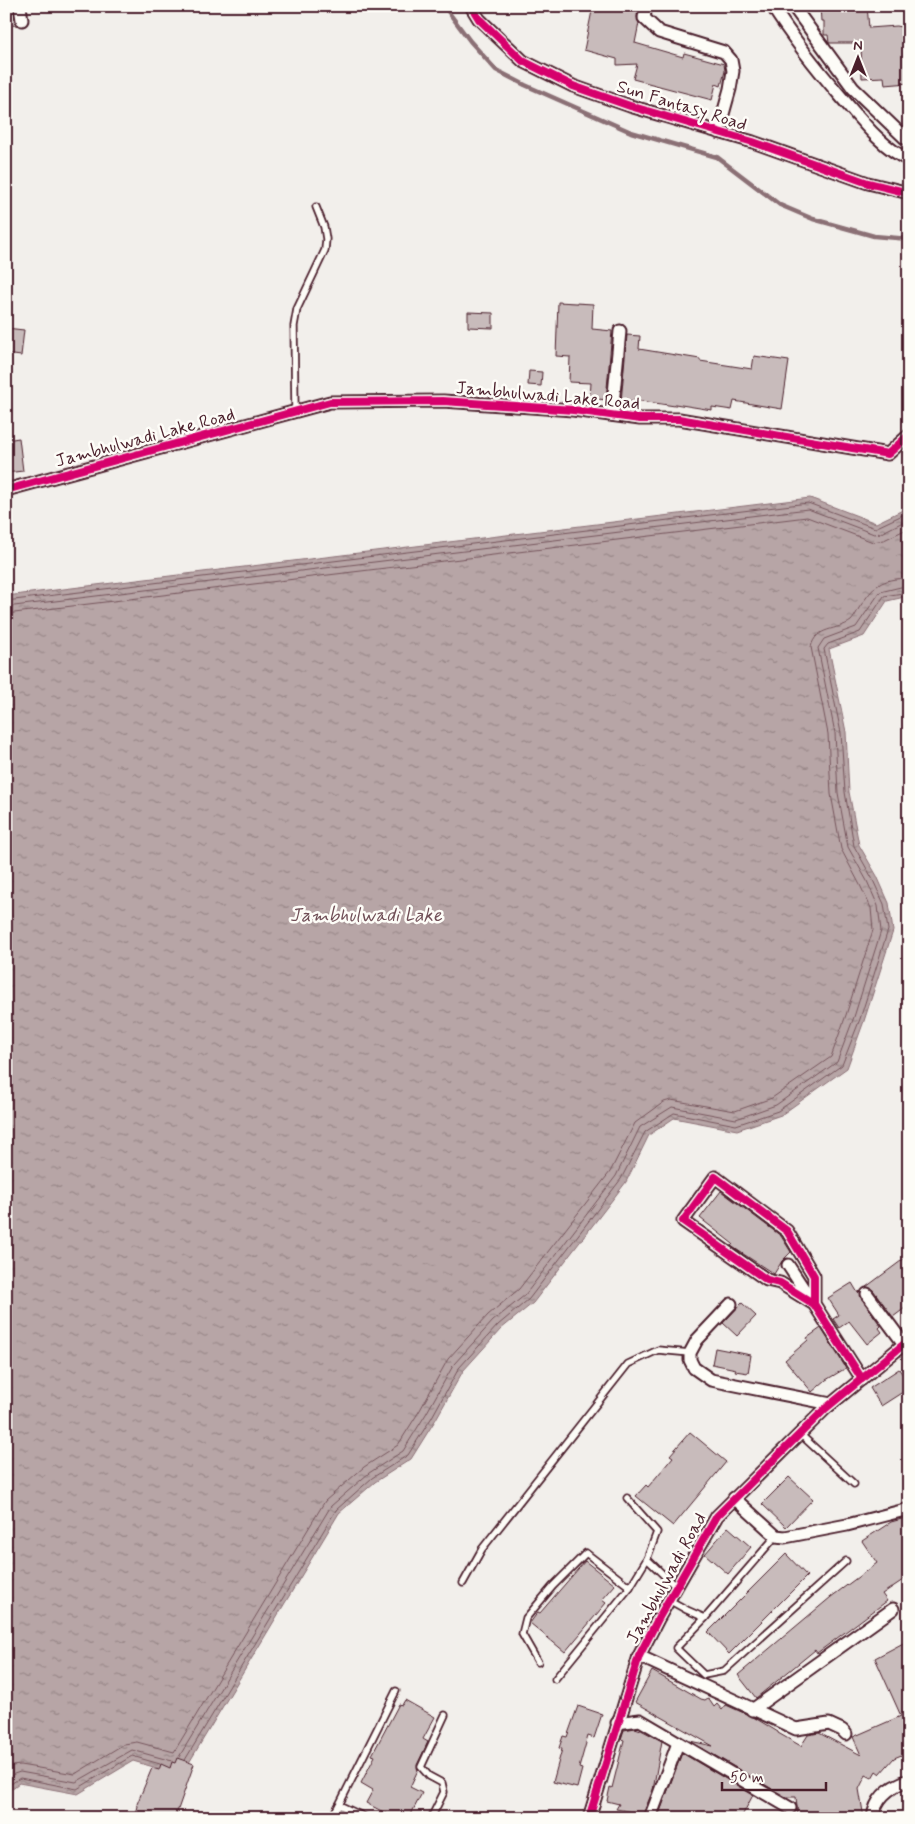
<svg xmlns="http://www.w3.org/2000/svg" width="915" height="1824" font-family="Mynerve,sans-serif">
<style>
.water{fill:url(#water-ripples);stroke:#8b6f75}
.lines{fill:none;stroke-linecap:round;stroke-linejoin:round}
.shore{stroke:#76555c;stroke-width:1}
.stream{stroke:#8b6f75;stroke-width:4.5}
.building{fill:#c8bbbb;stroke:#4a1f2b}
.lane-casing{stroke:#4a1f2b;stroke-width:9}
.street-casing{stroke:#4a1f2b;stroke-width:15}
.lane{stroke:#fdfcf7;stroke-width:5.5}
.street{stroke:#fdfcf7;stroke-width:11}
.cycleway-casing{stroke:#fdfcf7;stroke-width:11}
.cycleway{stroke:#d6006c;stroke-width:8}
.labels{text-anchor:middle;stroke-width:5;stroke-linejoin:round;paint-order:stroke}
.street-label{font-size:18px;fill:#4a1f2b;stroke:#fdfcf7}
.water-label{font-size:19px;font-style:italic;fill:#704e56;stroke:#fdfcf7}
</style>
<defs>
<pattern id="water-ripples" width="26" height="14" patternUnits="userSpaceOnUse" patternTransform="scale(1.25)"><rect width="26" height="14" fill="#b7a5a6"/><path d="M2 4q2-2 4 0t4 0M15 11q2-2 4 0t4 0" fill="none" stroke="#978687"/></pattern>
</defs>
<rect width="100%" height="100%" fill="#f2efeb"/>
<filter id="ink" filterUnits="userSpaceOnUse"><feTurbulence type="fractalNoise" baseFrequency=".02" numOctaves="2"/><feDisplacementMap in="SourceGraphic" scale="10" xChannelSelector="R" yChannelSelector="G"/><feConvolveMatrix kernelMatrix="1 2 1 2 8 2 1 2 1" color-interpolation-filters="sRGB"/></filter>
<g filter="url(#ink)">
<path class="water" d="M 810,498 L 876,523 L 909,507 L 909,596 L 887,601 L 864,636 L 829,649 L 846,732 L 849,792 L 859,845 L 877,876 L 889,903 L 893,931 L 864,1021 L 847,1068 L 781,1115 L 737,1130 L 674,1118 L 649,1135 L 626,1182 L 533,1303 L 501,1329 L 463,1371 L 436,1419 L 411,1459 L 375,1482 L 339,1513 L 184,1771 L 174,1773 L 133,1761 L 78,1794 L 19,1783 L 6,1793 L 6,596 Z"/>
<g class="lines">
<g class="shore">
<path d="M 6,601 L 808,503 L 875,528 L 909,512"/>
<path d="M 6,607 L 808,509 L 874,534 L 881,533 L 909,519"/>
<path d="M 6,614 L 807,517 L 873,542 L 884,540 L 909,528"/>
<path d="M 179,1757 L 331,1506 L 369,1473 L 403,1451 L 426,1414 L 454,1364 L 493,1321 L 525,1295 L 616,1176 L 640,1127 L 672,1107 L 736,1119 L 776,1105 L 837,1062 L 854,1017 L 881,931 L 878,906 L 867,881 L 848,847 L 838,793 L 835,733 L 818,648 L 824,639 L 856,627 L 880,592 L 909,585"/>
<path d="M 185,1760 L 336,1510 L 372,1478 L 408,1455 L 432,1417 L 459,1368 L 498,1325 L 529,1299 L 621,1179 L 645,1132 L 674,1113 L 736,1125 L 778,1111 L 842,1065 L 860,1019 L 888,930 L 884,904 L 872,878 L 854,846 L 845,792 L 841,733 L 824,649 L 828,644 L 860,632 L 884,596 L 909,592"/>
<path d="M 6,1770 L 12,1766 L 20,1765 L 75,1774 L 124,1744 L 137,1742 L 174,1752 L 325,1501 L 364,1467 L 398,1445 L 420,1410 L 448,1359 L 488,1315 L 519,1289 L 610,1172 L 635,1123 L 664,1102 L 671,1100 L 735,1111 L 772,1098 L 831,1057 L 846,1015 L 873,930 L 871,908 L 860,885 L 841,849 L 831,794 L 828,734 L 811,647 C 816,626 837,631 851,621 C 854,618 857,612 859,608 C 875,585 879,579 909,578"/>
<path d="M 6,1779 L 14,1774 L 20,1772 L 76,1782 L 132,1750 L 172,1761"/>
<path d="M 6,1787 L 20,1778 L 77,1789 L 132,1756 L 160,1764"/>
</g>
<path class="stream" d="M 444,6 L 470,41 L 496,70 L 525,85 L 631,132 L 717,157 L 780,205 L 813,219 L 874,236 L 909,239"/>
</g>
<g class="building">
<path d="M 6,6 L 13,6 L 16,25 L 6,26 Z"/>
<path d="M 593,6 L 638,6 L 637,17 L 639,23 L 635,43 L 683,57 L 684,53 L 724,64 L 725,71 L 721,86 L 716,84 L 712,100 L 633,79 L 637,64 L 617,65 L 617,59 L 584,50 Z"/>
<path d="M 820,6 L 867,6 L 869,28 L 897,26 L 909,29 L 909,83 L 885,85 L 884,77 L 862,78 L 861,43 L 829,43 L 828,35 L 824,35 L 824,21 L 821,21 Z"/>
<path d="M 558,302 L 593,304 L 592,329 L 612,331 L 606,400 L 590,398 L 591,383 L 569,382 L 570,357 L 556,356 Z"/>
<path d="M 468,312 L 493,313 L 493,328 L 468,327 Z"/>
<path d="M 6,328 L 24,330 L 21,356 L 6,354 Z"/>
<path d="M 627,335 L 640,336 L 639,349 L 700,359 L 700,361 L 752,369 L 754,356 L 789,361 L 782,409 L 734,401 L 732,410 L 712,407 L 712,410 L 675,404 L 675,406 L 634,400 L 633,402 L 621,402 Z"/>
<path d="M 529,371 L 542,372 L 541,386 L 528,385 Z"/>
<path d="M 19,438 L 23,471 L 6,473 L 6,440 Z"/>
<path d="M 721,1191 L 781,1236 L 791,1252 L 782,1261 L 774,1274 L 731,1246 L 733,1244 L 700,1218 Z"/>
<path d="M 909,1255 L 909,1305 L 893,1317 L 873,1290 L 866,1287 Z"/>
<path d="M 852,1283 L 858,1293 L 860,1291 L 861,1298 L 881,1326 L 879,1328 L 882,1332 L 867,1344 L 849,1321 L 839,1328 L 833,1319 L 839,1315 L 828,1298 Z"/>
<path d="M 742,1303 L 756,1316 L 737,1336 L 723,1323 Z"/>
<path d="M 821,1328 L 846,1368 L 826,1380 L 812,1392 L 785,1360 L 808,1340 L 807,1338 Z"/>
<path d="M 715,1348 L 751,1355 L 748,1373 L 735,1371 L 736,1369 L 712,1364 Z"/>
<path d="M 899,1369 L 909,1384 L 909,1388 L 881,1406 L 870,1388 Z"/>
<path d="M 690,1432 L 726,1462 L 673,1526 L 636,1496 L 646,1485 L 648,1487 L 673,1457 L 670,1455 Z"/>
<path d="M 789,1477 L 813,1499 L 786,1527 L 762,1504 Z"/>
<path d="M 909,1517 L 909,1576 L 882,1594 L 887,1601 L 817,1653 L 815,1650 L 756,1698 L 738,1675 L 831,1597 L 877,1563 L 862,1541 L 891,1522 Z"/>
<path d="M 728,1527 L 751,1547 L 728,1574 L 705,1554 Z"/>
<path d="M 786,1554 L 807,1576 L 729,1654 L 708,1632 Z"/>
<path d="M 585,1561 L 615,1585 L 602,1600 L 606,1603 L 565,1652 L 530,1623 L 538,1612 L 540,1613 Z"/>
<path d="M 909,1640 L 909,1752 L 894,1758 L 880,1774 L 876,1771 L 872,1778 L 866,1775 L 859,1789 L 864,1818 L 798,1818 L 796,1797 L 786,1797 L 690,1741 L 713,1746 L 635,1702 L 652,1671 L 701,1699 L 705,1700 L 708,1698 L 714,1707 L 717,1704 L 722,1710 L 726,1705 L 755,1718 L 778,1732 L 778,1733 L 801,1746 L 808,1735 L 819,1733 L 861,1755 L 853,1737 L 901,1716 L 875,1658 Z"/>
<path d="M 405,1700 L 435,1717 L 423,1739 L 428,1742 L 417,1765 L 418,1770 L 410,1787 L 422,1793 L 409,1818 L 395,1818 L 366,1803 L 373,1790 L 361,1783 L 375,1756 L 372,1755 L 399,1704 L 402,1705 Z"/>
<path d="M 578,1706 L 602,1714 L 594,1738 L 588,1736 L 579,1768 L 582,1769 L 577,1788 L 553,1782 L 562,1749 L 559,1748 L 563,1736 L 567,1737 Z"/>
<path d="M 635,1728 L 641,1730 L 662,1741 L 653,1790 L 643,1814 L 616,1809 L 619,1804 L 607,1801 L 610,1787 L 612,1788 L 624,1740 L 621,1739 L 624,1730 Z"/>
<path d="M 682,1753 L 753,1795 L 741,1818 L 658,1817 Z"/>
<path d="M 177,1758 L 194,1764 L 175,1818 L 135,1818 L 138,1806 L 137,1804 L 152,1768 L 159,1770 L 161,1764 L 170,1768 L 172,1762 L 175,1763 Z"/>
</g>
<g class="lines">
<defs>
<g id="lane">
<path d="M 295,411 L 294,326 L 297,309 L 325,250 L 326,239 L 324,227 L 316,207"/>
<path d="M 800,1434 L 854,1484"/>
<path d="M 627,1498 L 657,1532 L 647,1559"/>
<path d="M 463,1583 L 482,1549 L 628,1364 L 658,1350 L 690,1353"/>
<path d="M 669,1600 L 687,1610 L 705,1618 L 776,1536"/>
<path d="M 705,1618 L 676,1648 L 704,1675 L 724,1671 L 846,1561"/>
<path d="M 538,1662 L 522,1634 L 526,1618 L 553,1586 L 586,1553 L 630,1587 L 647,1559 L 676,1587"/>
<path d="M 555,1679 L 630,1587"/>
<path d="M 339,1805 L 367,1818"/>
<path d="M 331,1818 L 339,1805 L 396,1691"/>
<path d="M 431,1818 L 444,1792 L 442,1783 L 429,1776 L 421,1767 L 445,1715"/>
</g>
<g id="street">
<path d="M 20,6 L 22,20"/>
<path d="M 471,6 L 479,19 L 523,61 L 573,86 L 630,106 L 753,142 L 868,183 L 909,193"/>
<path d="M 646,6 L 644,18 L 659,32 L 724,52 L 731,60 L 733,71 L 730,89 L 718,132"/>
<path d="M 772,6 C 793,39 817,69 842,98 C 861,120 882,148 909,160"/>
<path d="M 793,6 L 853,88 L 905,138 L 909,140"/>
<path d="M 612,415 L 620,331"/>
<path d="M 6,490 L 330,402 L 443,401 L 573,410 L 640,419 L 679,419 L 888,454 L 909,435"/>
<path d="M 788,1265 L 811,1300"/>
<path d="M 867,1294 L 904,1344"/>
<path d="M 731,1304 L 697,1340 L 690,1353 L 690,1360 L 694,1368 L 711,1380 L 831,1404"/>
<path d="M 814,1304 L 780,1283 L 767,1280 L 683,1221 L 715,1177 L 787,1231 L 814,1276 L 814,1304 L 862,1379"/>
<path d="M 734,1498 L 776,1536 L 785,1537 L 847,1525 L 909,1509"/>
<path d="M 639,1656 L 796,1729 L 829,1724 L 842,1730 L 846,1734"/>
<path d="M 752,1710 L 893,1609"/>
<path d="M 617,1723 L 640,1720 L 790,1808"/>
<path d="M 589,1818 L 639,1656 L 658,1619 L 717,1516 L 825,1409 L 909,1340"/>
<path d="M 650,1818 L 678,1743"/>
<path d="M 873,1818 C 875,1797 891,1786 909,1780"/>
</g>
</defs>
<use href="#lane" class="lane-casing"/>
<use href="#street" class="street-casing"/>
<use href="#lane" class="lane"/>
<use href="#street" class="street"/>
<defs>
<g id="cycleway">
<path d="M 471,6 L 479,19 L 523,61 L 573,86 L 630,106 L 753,142 L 868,183 L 909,193"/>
<path d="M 6,490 L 330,402 L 443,401 L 573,410 L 640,419 L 679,419 L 888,454 L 909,435"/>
<path d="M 814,1304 L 780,1283 L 767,1280 L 683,1221 L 715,1177 L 787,1231 L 814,1276 L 814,1304 L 862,1379"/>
<path d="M 589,1818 L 639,1656 L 658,1619 L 717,1516 L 825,1409 L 909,1340"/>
</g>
</defs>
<use href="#cycleway" class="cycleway-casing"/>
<use href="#cycleway" class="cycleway"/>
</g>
</g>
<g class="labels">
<g class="street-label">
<text transform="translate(682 105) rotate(17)" y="6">Sun Fantasy Road</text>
<text transform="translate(548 395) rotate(5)" y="6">Jambhulwadi Lake Road</text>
<text transform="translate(145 437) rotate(-15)" y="6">Jambhulwadi Lake Road</text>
<text transform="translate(666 1578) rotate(-61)" y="6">Jambhulwadi Road</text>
</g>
<g class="water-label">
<text x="366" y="921">Jambhulwadi Lake</text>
</g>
</g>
<rect width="915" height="1824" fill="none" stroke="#fdfcf7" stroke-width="25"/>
<rect x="12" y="12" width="890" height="1799" fill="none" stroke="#4a1f2b" stroke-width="2" filter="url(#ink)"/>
<g transform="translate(858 58)" stroke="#fdfcf7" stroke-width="4" paint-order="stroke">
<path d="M0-4L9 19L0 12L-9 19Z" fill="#4a1f2b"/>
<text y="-8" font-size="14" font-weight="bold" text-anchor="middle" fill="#4a1f2b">N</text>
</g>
<path d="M722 1782v8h104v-8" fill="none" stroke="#4a1f2b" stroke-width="2.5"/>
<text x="730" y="1782" font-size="15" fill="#4a1f2b" stroke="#fdfcf7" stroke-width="4" paint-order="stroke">50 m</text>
</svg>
